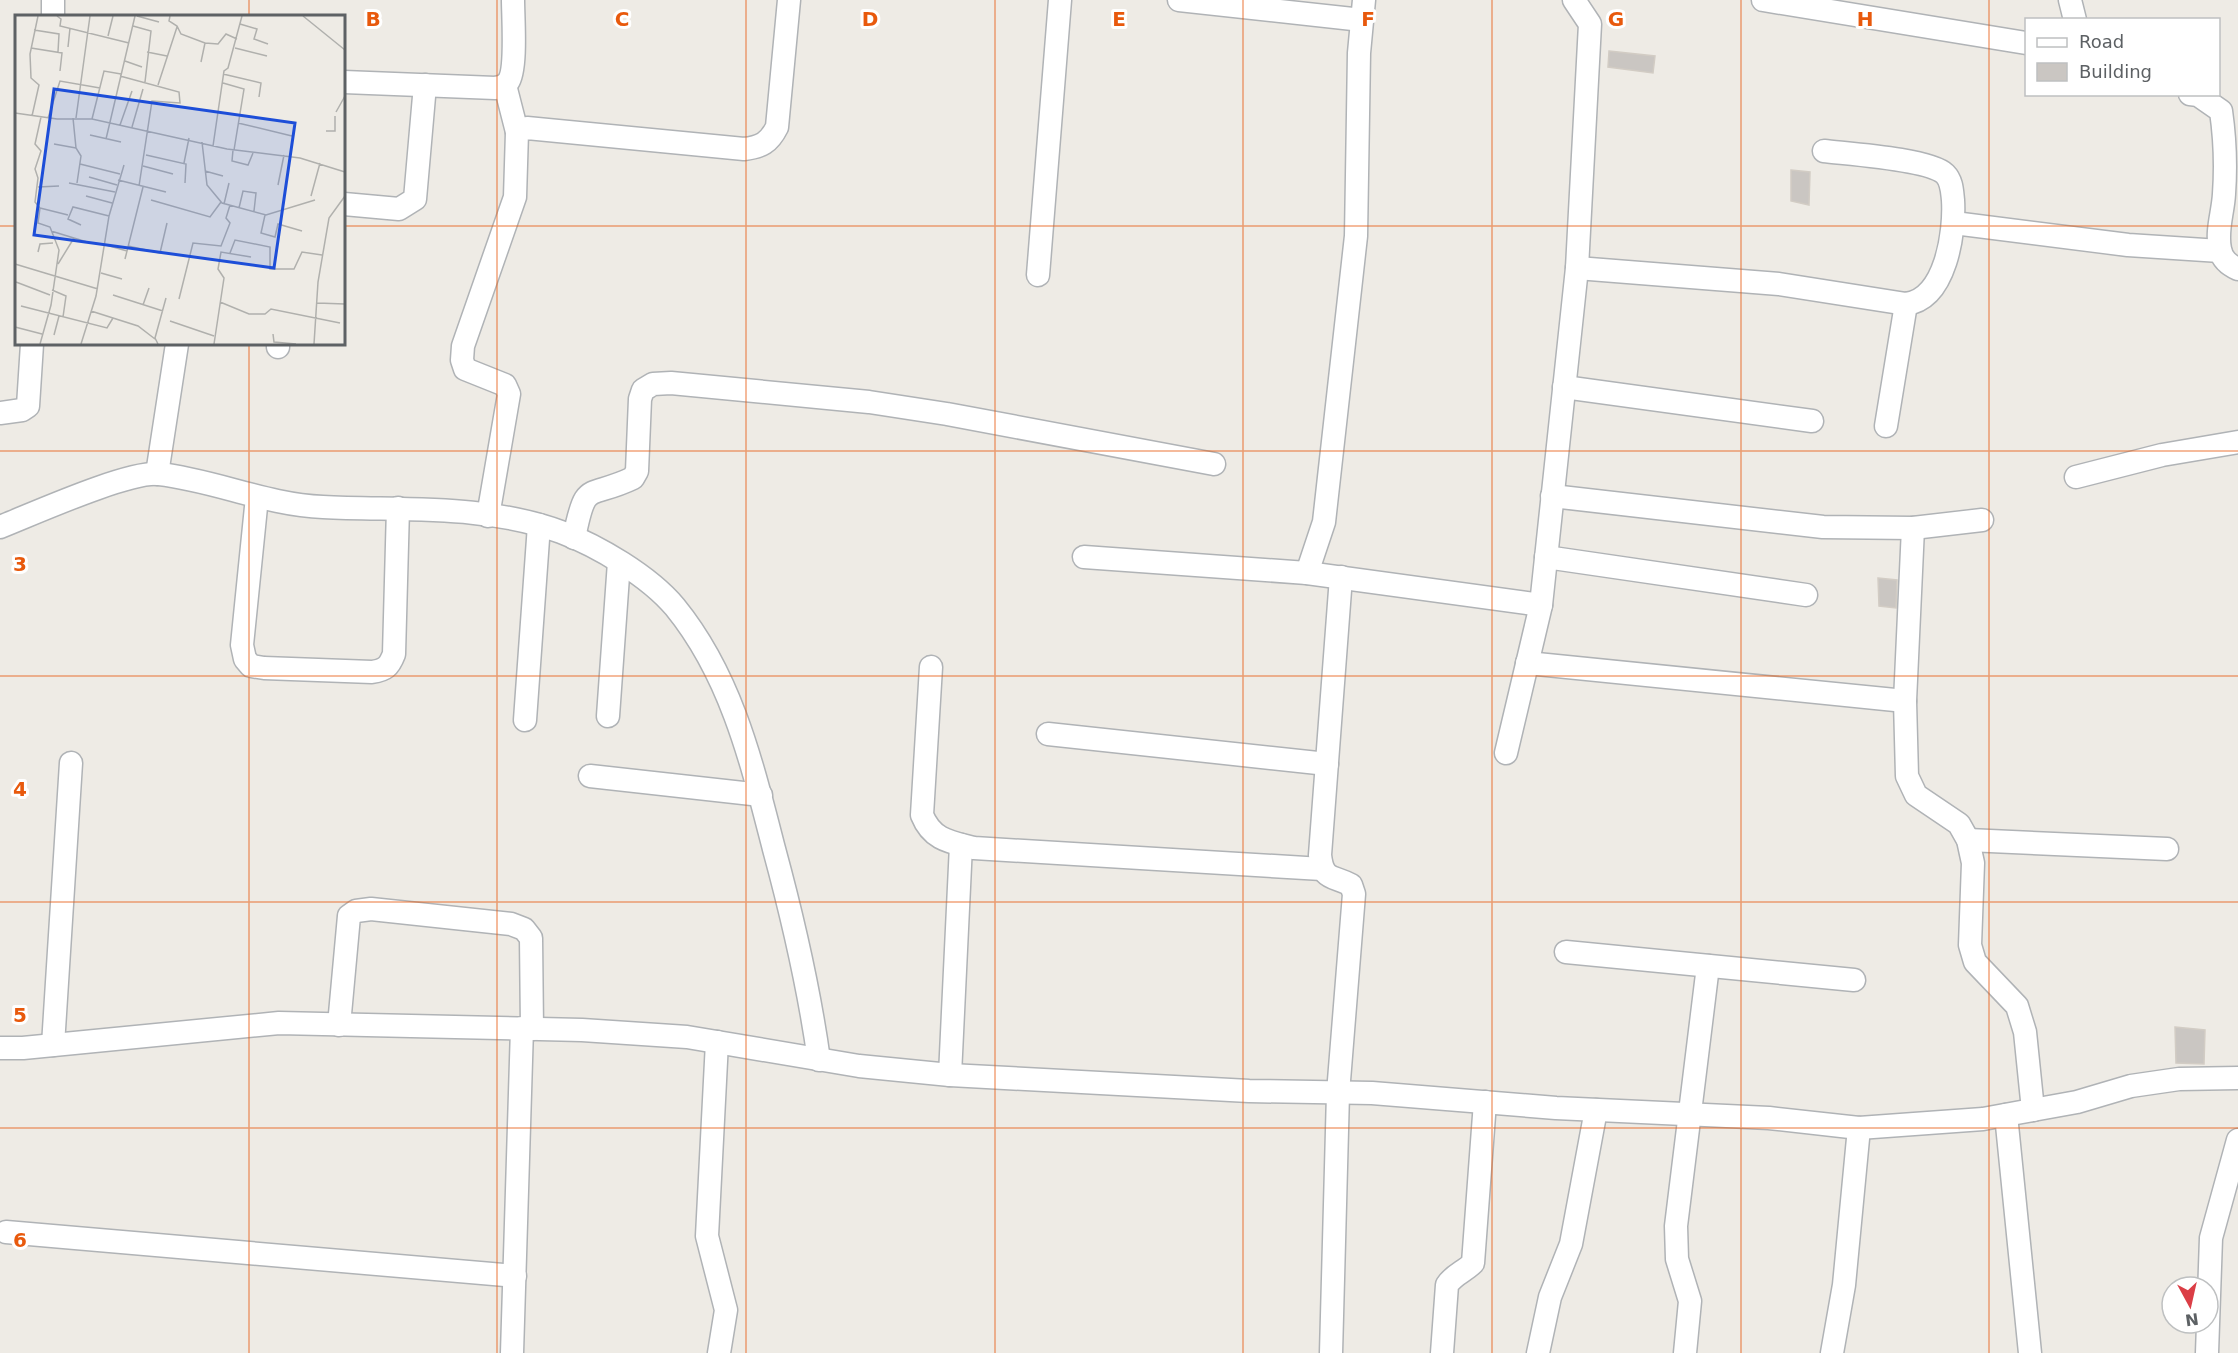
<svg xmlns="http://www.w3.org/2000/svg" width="2238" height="1353" font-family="'DejaVu Sans',sans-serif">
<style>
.building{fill:#cac6c2;stroke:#d2ccc4;stroke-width:1.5}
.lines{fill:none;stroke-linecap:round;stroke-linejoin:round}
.street-casing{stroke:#b0b3b6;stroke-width:25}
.street{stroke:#fff;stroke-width:22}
.grid{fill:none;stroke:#e8590c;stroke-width:1.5;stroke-opacity:0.55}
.inset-road{fill:none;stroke:#b0b0ad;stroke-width:1.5}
.view{fill:#1d4ed8;fill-opacity:0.15;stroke:#1d4ed8;stroke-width:3}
.inset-edge{fill:none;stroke:#5d6164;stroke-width:3}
.grid-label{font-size:20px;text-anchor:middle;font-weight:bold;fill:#e8590c;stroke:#fff;stroke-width:6;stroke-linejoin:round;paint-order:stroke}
</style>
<rect width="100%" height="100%" fill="#eeebe5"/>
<g class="building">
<path d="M 1609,51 L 1655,56 L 1653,73 L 1608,67 Z"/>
<path d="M 1791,170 L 1810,172 L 1809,205 L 1791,201 Z"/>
<path d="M 1878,578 L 1897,580 L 1896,608 L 1879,606 Z"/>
<path d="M 2175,1027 L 2205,1030 L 2204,1064 L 2176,1063 Z"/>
</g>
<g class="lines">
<defs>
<g id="street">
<path d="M 53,0 L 53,16"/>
<path d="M 1179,0 L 1362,20"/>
<path d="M 1763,0 L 2026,43"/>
<path d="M 2070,0 L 2075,20"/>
<path d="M 344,82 L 495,88 C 500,87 504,87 508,82 C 517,70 513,17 513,0"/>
<path d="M 505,85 L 517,132"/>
<path d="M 2190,94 L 2198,95 L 2221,111 C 2225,139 2226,166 2224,194 C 2223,213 2216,230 2220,249 C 2222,260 2229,265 2238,269"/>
<path d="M 344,204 L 399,209 L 415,199 L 425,85"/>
<path d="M 1954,223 L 2128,245 L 2220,251"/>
<path d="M 1577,268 L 1779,284 L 1906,304 C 1946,299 1955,232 1953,200 C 1952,191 1952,181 1945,174 C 1929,159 1849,154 1824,151"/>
<path d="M 1038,275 L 1060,0"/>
<path d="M 278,347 L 278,344"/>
<path d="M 1564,387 L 1812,421"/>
<path d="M 0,413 L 22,410 L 28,406 L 32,344"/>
<path d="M 1886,426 L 1906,304"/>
<path d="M 157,474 L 177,344"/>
<path d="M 2076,477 L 2162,455 L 2238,442"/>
<path d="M 1552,496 L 1823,527 L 1913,528 L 1982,520"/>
<path d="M 257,497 L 242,645 L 245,659 L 251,666 L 264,668 L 372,672 C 385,670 389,667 394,654 L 398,508"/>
<path d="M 488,516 L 509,394 L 505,385 L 465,369 L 462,360 L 463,346 L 515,197 L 517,132 L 527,128 L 744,149 C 761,147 769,143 777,127 L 789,0"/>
<path d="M 0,527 C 33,514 128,471 159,474 C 214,480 267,505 323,507 C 401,511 486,504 561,532 C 598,546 649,576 675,607 C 732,677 752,764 774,849 C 793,919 809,988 819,1060"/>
<path d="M 1913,528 L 1905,701 L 1907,776 L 1916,795 L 1959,824 L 1968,840 L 1973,863 L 1970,945 L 1975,962 L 2017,1006 L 2025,1032 L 2033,1110"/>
<path d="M 574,538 C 586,478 587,500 633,478 L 637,471 L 640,399 L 643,390 L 653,384 L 671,383 L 869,402 L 947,414 L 1214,464"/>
<path d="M 1084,557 L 1307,573 L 1541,605"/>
<path d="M 1546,557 L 1806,595"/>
<path d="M 1307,573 L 1324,522 L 1356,236 L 1359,53 L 1364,0"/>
<path d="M 1527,663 L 1905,701"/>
<path d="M 931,667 L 922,815 C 932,840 950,842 974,848 L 1322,869"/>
<path d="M 608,716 L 619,562"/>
<path d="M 525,720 L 539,525"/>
<path d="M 1048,734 L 1327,764"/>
<path d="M 1506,753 L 1541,605 L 1577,268 L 1590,24 L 1574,0"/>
<path d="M 590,776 L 761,795"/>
<path d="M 1968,840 L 2167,849"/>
<path d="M 1566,952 L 1854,980"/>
<path d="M 339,1025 L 349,916 L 356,911 L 371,909 L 511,924 L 524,929 L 531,938 L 532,1029"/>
<path d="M 717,1042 L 707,1236 L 726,1310 L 719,1353"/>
<path d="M 53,1045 L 71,763"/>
<path d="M 0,1048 L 23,1048 L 279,1023 L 582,1030 L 687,1037 L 859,1066 L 950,1075 L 1249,1091 L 1372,1093 L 1556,1108 L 1769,1118 L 1859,1128 L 1983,1119 L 2077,1102 L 2131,1086 L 2179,1079 L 2238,1078"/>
<path d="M 950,1075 L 961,845"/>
<path d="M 2006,1115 L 2030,1353"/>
<path d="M 6,1232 L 515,1276"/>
<path d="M 512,1353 L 522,1028"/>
<path d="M 1331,1353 L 1338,1093 L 1354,894 L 1351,885 C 1332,875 1323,881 1320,855 L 1341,577"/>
<path d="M 1442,1353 L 1447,1285 C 1454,1274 1464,1272 1473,1263 L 1485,1102"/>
<path d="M 1538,1353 L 1550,1297 L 1571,1244 L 1596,1110"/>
<path d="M 1685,1353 L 1690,1301 L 1677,1259 L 1676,1226 L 1708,966"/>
<path d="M 1832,1353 L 1844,1285 L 1859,1128"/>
<path d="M 2207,1353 L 2211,1238 L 2238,1140"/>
</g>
</defs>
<use href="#street" class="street-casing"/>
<use href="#street" class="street"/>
</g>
<path class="grid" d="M 249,0 L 249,16M 497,0 L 497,1353M 746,0 L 746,1353M 995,0 L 995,1353M 1243,0 L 1243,1353M 1492,0 L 1492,1353M 1741,0 L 1741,1353M 1989,0 L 1989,1353M 0,226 L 16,226M 344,226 L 2238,226M 249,344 L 249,1353M 0,451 L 2238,451M 0,676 L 2238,676M 0,902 L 2238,902M 0,1128 L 2238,1128"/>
<g transform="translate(15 15)">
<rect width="330" height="330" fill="#eeebe5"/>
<path class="inset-road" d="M 42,1 L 46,4 L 45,11 L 114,28M 122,1 L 144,7M 155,1 L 154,6 L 162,11 L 166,19 L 190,28 L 186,47M 288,1 L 330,35M 225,9 L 242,14 L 239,24 L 253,29M 118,11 L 136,16 L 130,67M 19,15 L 44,19 L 43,37M 93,21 L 98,1M 190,28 L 203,29 L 211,19 L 222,24M 53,32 L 55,13M 16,33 L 47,38 L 45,56M 220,33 L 252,41M 132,37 L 152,41M 110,46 L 127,52M 208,59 L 246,68 L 244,82M 105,61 L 164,77 L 165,88 L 137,86 L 124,171M 208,68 L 229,74 L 219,135M 143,70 L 162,12M 321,97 L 330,81M 0,98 L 42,104 L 77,104 L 212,134 L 285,143 L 330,157M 17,101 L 24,70 L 16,63 L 15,39 L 23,1M 33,103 L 45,66 L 85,73M 58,103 L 61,133 L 66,141 L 62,168M 61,103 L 75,1M 77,104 L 89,56 L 106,59M 223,108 L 277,121M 105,110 L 117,76M 117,112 L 128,74M 311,116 L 320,116 L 320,101M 75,120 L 106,127M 91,124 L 120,1M 187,127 L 192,170 L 207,188 L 251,200 L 300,185M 39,129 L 61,133M 198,131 L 209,56 L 213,53 L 227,1M 218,135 L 217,146 L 233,150 L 238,138M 131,140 L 171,149 L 170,168M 169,148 L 174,123M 65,149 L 105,159M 128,151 L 158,159M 190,156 L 208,161M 74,162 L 102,170M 103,165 L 151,177M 54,168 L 100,177M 263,170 L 269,140M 23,172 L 44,171M 71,181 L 97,188M 296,181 L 305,148M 136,185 L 195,202 L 206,187M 209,189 L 214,168M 25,193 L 53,200M 224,193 L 228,176 L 241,178 L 239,196M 250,200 L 246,218 L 260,222 L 263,209 L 287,216M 66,210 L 53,204 L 58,192 L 94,201M 36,216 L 72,227M 91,230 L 112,236M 113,231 L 145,238 L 152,208M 23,237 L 25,229 L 38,228M 215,238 L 220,225 L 255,232 L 255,254 L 279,254 L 287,237 L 307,240M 110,244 L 128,172M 0,249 L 83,274M 43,249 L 59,223M 86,258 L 107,264M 1,267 L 35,280M 37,275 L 51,281 L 48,302M 98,280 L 148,296M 164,284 L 178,228 L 206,231 L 215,208 L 211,203 L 215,190M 205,287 L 234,299 L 250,299 L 256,294 L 325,308M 302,288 L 330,289M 128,290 L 134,273M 6,291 L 92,313 L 98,303M 76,296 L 123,311 L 140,324M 155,306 L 199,321M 0,312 L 27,319M 258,319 L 259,327 L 281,329M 39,320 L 44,301M 25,329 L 36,290 L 44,235 L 35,212 L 23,208 L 25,193 L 20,187 L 23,163 L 20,154 L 26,136 L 20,129 L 26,102M 66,329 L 81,281 L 94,201 L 109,150M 143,329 L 140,323 L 151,283M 199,329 L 209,263 L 203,254 L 206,237 L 236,242M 299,329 L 303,267 L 314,203 L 330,181"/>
<path class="view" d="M 39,74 L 280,108 L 259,253 L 19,220 Z"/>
<rect width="330" height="330" class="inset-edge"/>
</g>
<g class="grid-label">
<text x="373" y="26">B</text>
<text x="622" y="26">C</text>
<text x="870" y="26">D</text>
<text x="1119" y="26">E</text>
<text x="1368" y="26">F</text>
<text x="1616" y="26">G</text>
<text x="1865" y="26">H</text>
<text x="20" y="571">3</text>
<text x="20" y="796">4</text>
<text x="20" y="1022">5</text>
<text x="20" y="1247">6</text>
</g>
<rect x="2025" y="18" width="195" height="78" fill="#ffffff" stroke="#bec0c1" stroke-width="1.5"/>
<rect x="2037" y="38" width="30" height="9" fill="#ffffff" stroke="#bec0c1" stroke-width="1.5"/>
<text x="2079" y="48" font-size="18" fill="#5d6164">Road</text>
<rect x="2037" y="63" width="30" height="18" fill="#cac6c2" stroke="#bec0c1" stroke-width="1.5"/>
<text x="2079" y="78" font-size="18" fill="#5d6164">Building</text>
<g transform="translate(2190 1305) rotate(172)"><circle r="28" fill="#ffffff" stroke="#bec0c1" stroke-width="1.5"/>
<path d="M0-4.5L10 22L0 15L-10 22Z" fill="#db3e46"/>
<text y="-9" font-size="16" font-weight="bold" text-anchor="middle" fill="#5d6164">N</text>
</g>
</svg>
